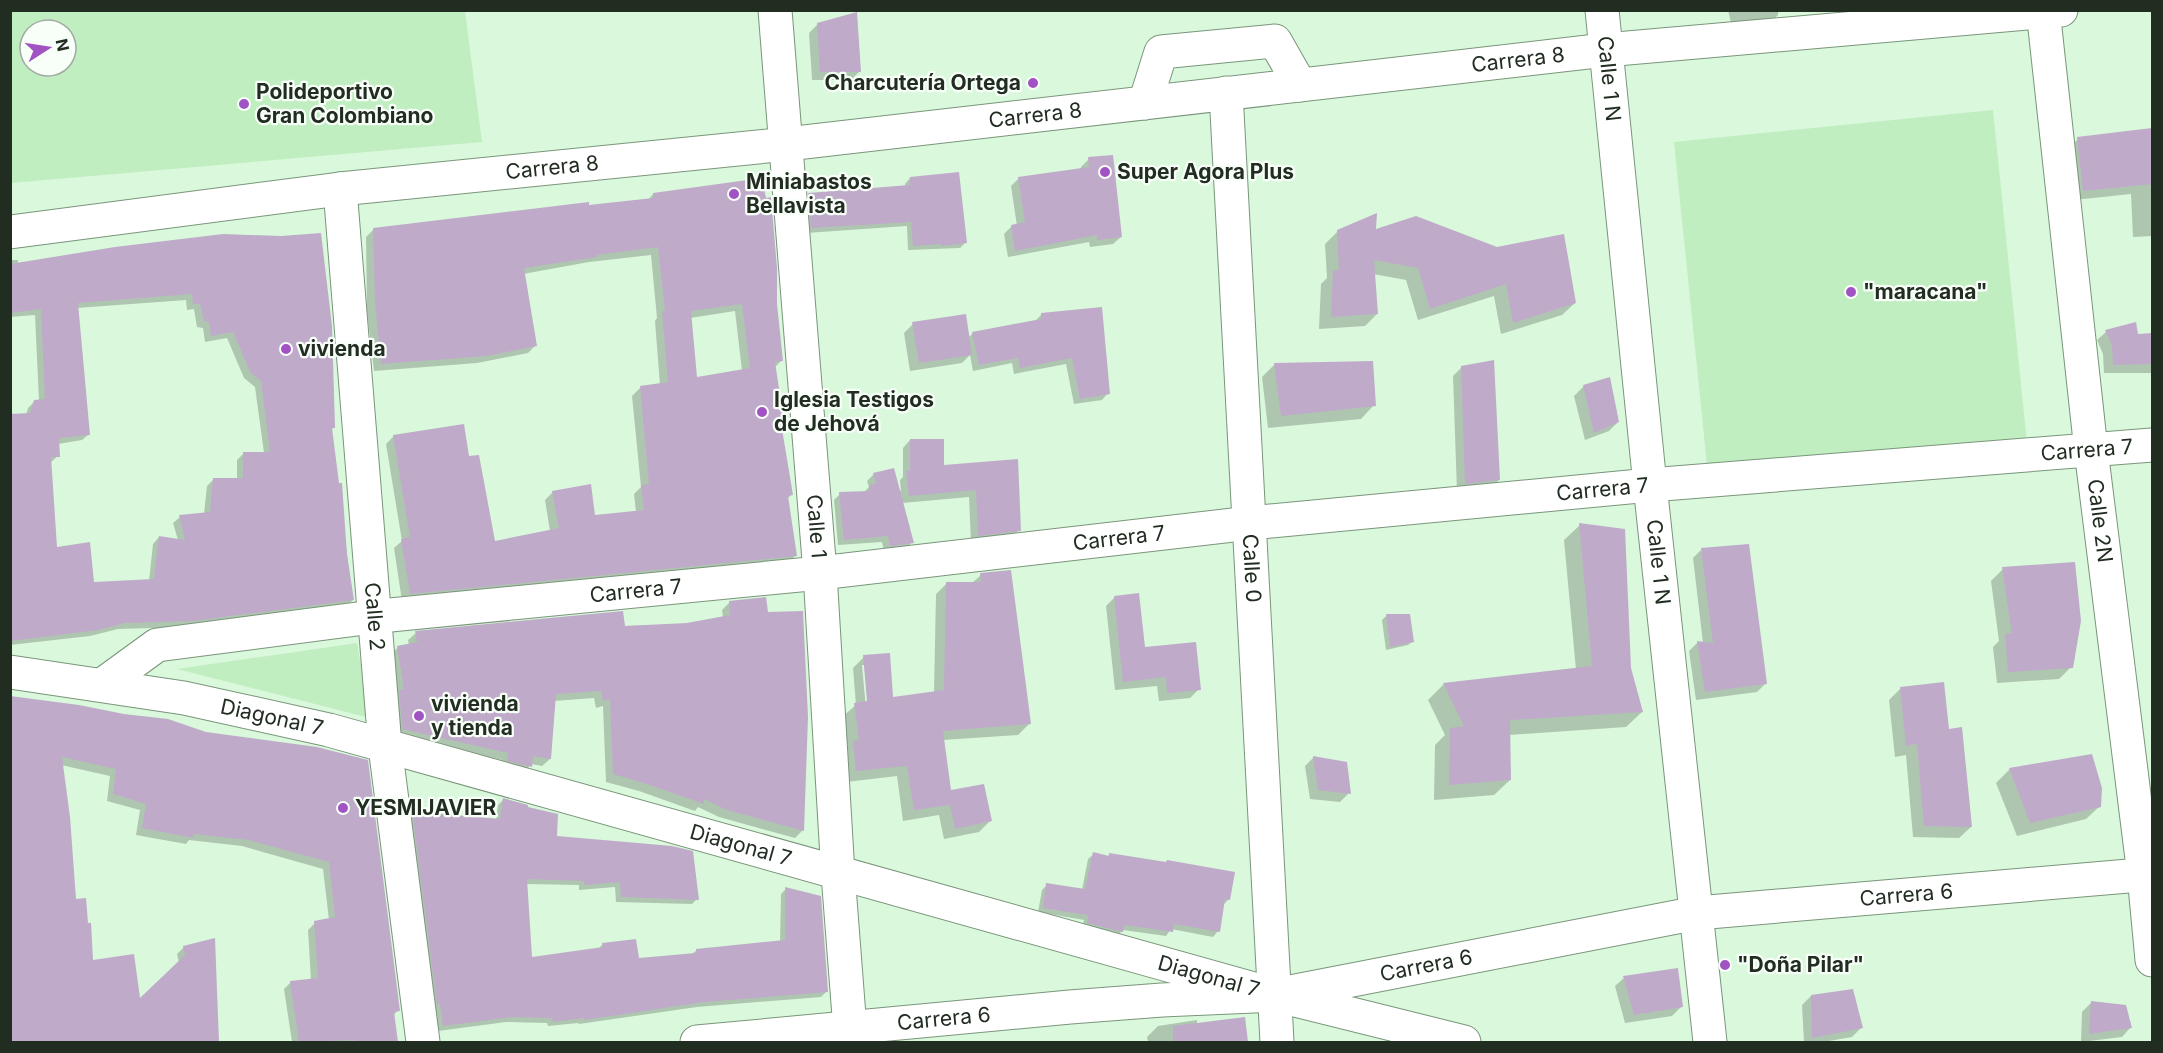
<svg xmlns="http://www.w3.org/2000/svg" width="2163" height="1053" font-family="Inter,sans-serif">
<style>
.green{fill:#c0eec1;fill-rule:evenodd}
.shadow{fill:#0003;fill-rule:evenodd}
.building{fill:#bfaaca;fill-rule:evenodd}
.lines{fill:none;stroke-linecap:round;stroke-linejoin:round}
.minor-casing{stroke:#7a957b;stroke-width:35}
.minor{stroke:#fff;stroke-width:33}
.poi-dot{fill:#a152c3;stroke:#f8fef8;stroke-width:2}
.labels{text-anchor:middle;stroke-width:4.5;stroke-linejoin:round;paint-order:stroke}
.street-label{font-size:21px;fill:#222d22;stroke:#f8fef8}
.poi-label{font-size:21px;font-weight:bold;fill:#222d22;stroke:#f8fef8;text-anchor:start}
</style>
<rect width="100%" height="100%" fill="#daf8db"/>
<g class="green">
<path d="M 11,10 L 465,11 L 482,142 L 11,183 ZM 30,30 L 66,30 L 66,66 L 30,66 Z"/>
<path d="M 1993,110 L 2027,443 L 1708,475 L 1674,142 Z"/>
<path d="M 357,643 L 370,718 L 177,669 Z"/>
</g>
<g class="shadow">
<path d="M 1728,10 L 1778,10 L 1778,15 L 1769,24 L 1732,27 Z"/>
<path d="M 818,24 L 860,71 L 851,80 L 812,80 L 809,33 Z"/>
<path d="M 2152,130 L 2152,236 L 2133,237 L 2131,194 L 2074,200 L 2069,148 L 2078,139 Z"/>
<path d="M 1089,159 L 1121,237 L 1113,244 L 1090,247 L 1089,242 L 1008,257 L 1004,234 L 1012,226 L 1017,226 L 1011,186 L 1019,178 L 1081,170 L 1081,167 Z"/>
<path d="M 910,178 L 965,243 L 960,248 L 908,250 L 907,226 L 806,233 L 804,200 L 809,194 L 905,186 L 905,184 Z"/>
<path d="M 653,194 L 776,304 L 781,361 L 774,368 L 784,428 L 780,431 L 791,495 L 787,499 L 795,556 L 787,564 L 402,601 L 394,548 L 402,541 L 386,444 L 394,436 L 468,458 L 494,543 L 550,531 L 545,500 L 553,492 L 594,517 L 636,512 L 634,494 L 641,487 L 632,396 L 640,388 L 660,385 L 655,321 L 657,318 L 651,255 L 589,262 L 523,274 L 536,345 L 528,353 L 477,363 L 374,371 L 367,311 L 366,237 L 374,229 L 648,200 ZM 735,311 L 742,371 L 695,379 L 690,318 Z"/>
<path d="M 1338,231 L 1374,232 L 1575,303 L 1562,315 L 1501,334 L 1494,296 L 1418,320 L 1406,280 L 1373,274 L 1377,314 L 1365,326 L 1319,329 L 1321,284 L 1327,278 L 1325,244 Z"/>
<path d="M 223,236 L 333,428 L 331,430 L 353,600 L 346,606 L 187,627 L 118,629 L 90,636 L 10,645 L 10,416 L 26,415 L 28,408 L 35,401 L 39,401 L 35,315 L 10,317 L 10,260 L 18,260 L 18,264 ZM 186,300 L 187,310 L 194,309 L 197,327 L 203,328 L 205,342 L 227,338 L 244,378 L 255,387 L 264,453 L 244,453 L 237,460 L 237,480 L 214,479 L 207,486 L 204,514 L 180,517 L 173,523 L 178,540 L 159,537 L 153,544 L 149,581 L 92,584 L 55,549 L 50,463 L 58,456 L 58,444 L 82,440 L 89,434 L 77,308 Z"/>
<path d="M 1041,315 L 1108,393 L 1102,400 L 1074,404 L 1066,364 L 1014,374 L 1012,363 L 973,371 L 970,355 L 962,363 L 910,371 L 904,333 L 913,324 L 968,338 L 973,333 L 1034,322 Z"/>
<path d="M 2106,332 L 2137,336 L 2152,334 L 2152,373 L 2104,373 L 2103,354 L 2097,340 Z"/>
<path d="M 1275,364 L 1374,405 L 1361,419 L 1268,428 L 1262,377 Z"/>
<path d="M 1462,367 L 1499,480 L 1490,489 L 1457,492 L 1453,376 Z"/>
<path d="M 1609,379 L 1618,422 L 1609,431 L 1585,440 L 1574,396 L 1583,387 Z"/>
<path d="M 910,440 L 942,467 L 1016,461 L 1019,530 L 1012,538 L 971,542 L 969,497 L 902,503 L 912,542 L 906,549 L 884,551 L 882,542 L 838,545 L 834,500 L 840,494 L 864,492 L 869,487 L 867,481 L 874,474 L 901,491 L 900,480 L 903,477 L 903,448 Z"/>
<path d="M 1580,525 L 1630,669 L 1642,712 L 1626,727 L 1509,735 L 1510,780 L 1494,795 L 1434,800 L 1435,745 L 1445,735 L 1428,700 L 1444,684 L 1576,670 L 1564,540 Z"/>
<path d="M 1701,550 L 1766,683 L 1757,692 L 1696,700 L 1689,651 L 1698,642 L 1703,643 L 1693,558 Z"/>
<path d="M 2003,569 L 2071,667 L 2059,679 L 1997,683 L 1993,647 L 1999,641 L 1991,581 Z"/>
<path d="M 981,575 L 1029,724 L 1018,735 L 943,740 L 950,792 L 990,821 L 979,832 L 944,839 L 939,815 L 903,821 L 897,776 L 846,782 L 843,753 L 848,748 L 843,716 L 856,705 L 853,668 L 864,657 L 891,699 L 934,693 L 936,594 L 947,583 L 972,583 ZM 862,665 L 865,665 L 869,709 L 866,709 Z"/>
<path d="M 1115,597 L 1143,649 L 1199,689 L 1190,698 L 1159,701 L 1157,686 L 1115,690 L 1106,606 Z"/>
<path d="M 730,602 L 803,830 L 795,838 L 719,817 L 698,807 L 695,811 L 639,791 L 606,782 L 603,706 L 596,708 L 594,698 L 554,701 L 550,759 L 542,766 L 531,764 L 523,774 L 501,768 L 502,760 L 395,736 L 391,655 L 398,647 L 409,645 L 408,640 L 416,633 L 687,624 L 723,618 L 722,610 Z"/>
<path d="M 1386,616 L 1413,641 L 1408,645 L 1386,650 L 1382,620 Z"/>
<path d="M 1901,688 L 1948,731 L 1971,827 L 1959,838 L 1913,837 L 1906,755 L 1895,757 L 1889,700 Z"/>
<path d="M 10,698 L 206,733 L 317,748 L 398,1010 L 393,1016 L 396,1042 L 292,1042 L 284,989 L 291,982 L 311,980 L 308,930 L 315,923 L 329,920 L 323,869 L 242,846 L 189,840 L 186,844 L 136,835 L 140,810 L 107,801 L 110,776 L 61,765 L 74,901 L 91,962 L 139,1001 L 179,963 L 177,954 L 184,947 L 214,940 L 217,1042 L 10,1042 Z"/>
<path d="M 1314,757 L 1349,793 L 1340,802 L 1310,799 L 1305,766 Z"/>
<path d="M 2010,769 L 2100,806 L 2086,819 L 2017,836 L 1996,783 Z"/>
<path d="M 503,800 L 556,838 L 697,899 L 692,904 L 616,902 L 615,887 L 579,890 L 579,885 L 526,884 L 530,959 L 597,950 L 603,944 L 638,959 L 692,954 L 697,950 L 780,942 L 781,894 L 786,889 L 827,991 L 821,997 L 697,1007 L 579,1024 L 578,1023 L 548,1026 L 547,1023 L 506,1022 L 438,1031 L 407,818 L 413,812 L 496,821 L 498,805 Z"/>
<path d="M 1094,854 L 1107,857 L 1110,854 L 1229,899 L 1224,904 L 1218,931 L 1213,937 L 1171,929 L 1166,936 L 1123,930 L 1117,936 L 1082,928 L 1084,920 L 1038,912 L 1042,890 L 1047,885 L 1082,890 L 1088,859 Z"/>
<path d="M 1624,978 L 1681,1007 L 1672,1016 L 1625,1023 L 1615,986 Z"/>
<path d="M 1811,996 L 1861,1028 L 1852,1037 L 1823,1042 L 1804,1042 L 1802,1005 Z"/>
<path d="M 2091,1003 L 2130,1028 L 2122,1037 L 2081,1042 L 2082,1012 Z"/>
<path d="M 1244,1019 L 1247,1042 L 1148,1042 L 1147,1037 L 1158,1026 L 1197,1020 L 1197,1024 Z"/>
</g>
<g class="building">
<path d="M 857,12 L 861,72 L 820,72 L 817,23 Z"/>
<path d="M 2152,128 L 2152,184 L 2083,191 L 2077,137 Z"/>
<path d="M 1113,155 L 1122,237 L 1097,240 L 1097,235 L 1015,251 L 1011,225 L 1025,222 L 1018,177 L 1089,167 L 1088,157 Z"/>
<path d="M 959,172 L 967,243 L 942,246 L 941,244 L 913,246 L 911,222 L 811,228 L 808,193 L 910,185 L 910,177 Z"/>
<path d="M 762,178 L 766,198 L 771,197 L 777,268 L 777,304 L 783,361 L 775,362 L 785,428 L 782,429 L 793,495 L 788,496 L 797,556 L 410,594 L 401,539 L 410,537 L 393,435 L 464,424 L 469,456 L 479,455 L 495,541 L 559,528 L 552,491 L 591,484 L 595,515 L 644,510 L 641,485 L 649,484 L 640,386 L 668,382 L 662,311 L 665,311 L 658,247 L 597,255 L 597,257 L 524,268 L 537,346 L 486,356 L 381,364 L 375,302 L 373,228 L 589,202 L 589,205 L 653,198 L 653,193 ZM 742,304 L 750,368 L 697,377 L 691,311 Z"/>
<path d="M 1377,213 L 1376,229 L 1416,216 L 1497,247 L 1564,234 L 1576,303 L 1513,323 L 1506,284 L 1430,309 L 1418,268 L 1374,260 L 1378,314 L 1331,317 L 1333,270 L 1339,270 L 1337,230 Z"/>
<path d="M 321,233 L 332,326 L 335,428 L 332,428 L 339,483 L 342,483 L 347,555 L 354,600 L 194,621 L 125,623 L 98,630 L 10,641 L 10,414 L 30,413 L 34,400 L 45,399 L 41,309 L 10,313 L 10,264 L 115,247 L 223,234 L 281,236 ZM 192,294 L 193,304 L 200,304 L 204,321 L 209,322 L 211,336 L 233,332 L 250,372 L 261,381 L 270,452 L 243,452 L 243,478 L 213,478 L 210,512 L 179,515 L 185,540 L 159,536 L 154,579 L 94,582 L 90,542 L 57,547 L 51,457 L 60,457 L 59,438 L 90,435 L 78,303 Z"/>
<path d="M 1102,307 L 1110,394 L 1080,399 L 1072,358 L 1020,368 L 1018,358 L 979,365 L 972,332 L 1041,319 L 1041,313 Z"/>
<path d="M 966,314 L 972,355 L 919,363 L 912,322 Z"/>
<path d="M 2136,322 L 2138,334 L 2152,333 L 2152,364 L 2113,365 L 2112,345 L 2105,330 Z"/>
<path d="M 1494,360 L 1500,480 L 1465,484 L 1461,366 Z"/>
<path d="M 1373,361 L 1376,406 L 1281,416 L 1274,363 Z"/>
<path d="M 1610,377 L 1619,422 L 1594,433 L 1583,385 Z"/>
<path d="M 910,439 L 944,439 L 944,465 L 1018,459 L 1021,531 L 978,536 L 976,490 L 909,496 L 906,471 L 910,471 Z"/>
<path d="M 894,468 L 914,543 L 890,546 L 888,536 L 844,540 L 839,492 L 869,491 L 869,485 L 876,484 L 873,473 Z"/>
<path d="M 1579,523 L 1625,529 L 1631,668 L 1643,712 L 1510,720 L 1511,780 L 1449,785 L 1450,728 L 1464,726 L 1443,683 L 1592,666 Z"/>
<path d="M 1749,544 L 1767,684 L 1705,692 L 1697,641 L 1713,643 L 1701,548 Z"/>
<path d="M 2075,562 L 2081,621 L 2073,668 L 2008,672 L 2005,633 L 2012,634 L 2002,567 Z"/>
<path d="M 1011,570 L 1031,724 L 943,731 L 951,790 L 984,784 L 992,821 L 955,829 L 950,805 L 914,810 L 907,766 L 856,771 L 853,741 L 859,740 L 854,703 L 867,701 L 863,655 L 890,653 L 893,697 L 944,690 L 946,582 L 981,582 L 980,573 Z"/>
<path d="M 1139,593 L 1145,647 L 1196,642 L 1201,690 L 1167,693 L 1166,677 L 1123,682 L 1114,596 Z"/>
<path d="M 766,597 L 768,612 L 803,611 L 808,717 L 804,831 L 727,810 L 704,799 L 704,804 L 647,784 L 613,774 L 610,699 L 603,701 L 601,691 L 556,694 L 551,759 L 533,756 L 532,767 L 507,761 L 508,753 L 402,729 L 399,690 L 404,689 L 397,646 L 417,642 L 415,631 L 623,611 L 625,626 L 687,623 L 730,615 L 729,601 Z"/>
<path d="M 1386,614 L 1410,614 L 1414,642 L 1390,647 Z"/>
<path d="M 1944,682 L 1949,729 L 1962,727 L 1972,827 L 1924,826 L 1917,744 L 1906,746 L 1900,687 Z"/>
<path d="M 10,696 L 79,705 L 124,714 L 168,719 L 206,732 L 317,747 L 368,760 L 400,1011 L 394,1012 L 398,1042 L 355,1042 L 354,1040 L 299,1042 L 290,981 L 318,978 L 314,921 L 335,917 L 329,862 L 249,840 L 194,834 L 194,838 L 142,828 L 146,804 L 113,794 L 116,769 L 62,757 L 70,817 L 76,899 L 86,898 L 88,923 L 91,923 L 93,960 L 134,954 L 140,998 L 185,955 L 183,946 L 215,938 L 219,1042 L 10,1042 Z"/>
<path d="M 2092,754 L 2102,788 L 2101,807 L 2030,823 L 2009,768 Z"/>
<path d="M 1313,756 L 1347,762 L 1351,794 L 1318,790 Z"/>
<path d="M 503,798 L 528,805 L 528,807 L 558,814 L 557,836 L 672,846 L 693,851 L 699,900 L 621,897 L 620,882 L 584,885 L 584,881 L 527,879 L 532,957 L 603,947 L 602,943 L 636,939 L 639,958 L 696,953 L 696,949 L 785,940 L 785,887 L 821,896 L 828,992 L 704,1002 L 584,1020 L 584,1018 L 553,1022 L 552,1018 L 512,1017 L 443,1026 L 440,1004 L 437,1005 L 412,811 L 500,819 Z"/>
<path d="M 1093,852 L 1109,856 L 1109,853 L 1166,862 L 1167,860 L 1235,872 L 1230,900 L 1225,899 L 1220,932 L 1174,924 L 1173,932 L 1125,925 L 1123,932 L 1087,923 L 1088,915 L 1043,908 L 1046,883 L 1085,889 Z"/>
<path d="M 1678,968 L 1683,1007 L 1634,1015 L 1623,976 Z"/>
<path d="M 1853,989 L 1863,1028 L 1812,1038 L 1811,995 Z"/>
<path d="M 2091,1001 L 2126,1005 L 2132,1028 L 2089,1034 Z"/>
<path d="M 1245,1017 L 1248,1042 L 1173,1042 L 1173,1026 Z"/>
</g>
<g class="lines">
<defs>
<g id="minor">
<path id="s1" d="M 775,10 L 820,573 L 838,874 L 851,1042"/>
<path id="s2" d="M 1602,10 L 1650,485 L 1710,1042"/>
<path id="s3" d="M 2043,10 L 2091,450 L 2144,875 L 2152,960"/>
<path id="s4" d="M 1226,93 L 1277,1042"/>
<path d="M 1145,103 L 1161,52 L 1275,41 L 1300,85"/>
<path id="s5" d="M 340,189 L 385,746 L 423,1042"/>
<path id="s6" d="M 10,232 L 340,189 L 787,144 L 1605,50 L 2061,10"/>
<path id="s7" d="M 10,672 L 184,698 L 329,730 L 1275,995 L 1464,1042"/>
<path id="s8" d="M 102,685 L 157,645 L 380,616 L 820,573 L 1250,523 L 1650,485 L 2152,445"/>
<path id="s9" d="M 697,1042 L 1070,1007 L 1162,1000 L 1275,995 L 1697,913 L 2152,874"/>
</g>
</defs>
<use href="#minor" class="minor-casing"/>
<use href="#minor" class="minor"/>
</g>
<g class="poi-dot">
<circle cx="1033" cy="83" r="6"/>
<circle cx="244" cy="104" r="6"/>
<circle cx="1105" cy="172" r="6"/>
<circle cx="734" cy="194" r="6"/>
<circle cx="1851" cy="292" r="6"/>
<circle cx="286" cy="349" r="6"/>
<circle cx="762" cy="412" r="6"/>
<circle cx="419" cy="716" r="6"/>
<circle cx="343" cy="808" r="6"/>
<circle cx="1725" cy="965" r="6"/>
</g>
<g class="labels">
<g class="street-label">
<text dy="7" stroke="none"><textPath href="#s6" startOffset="1518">Carrera 8</textPath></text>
<text dy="7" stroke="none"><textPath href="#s2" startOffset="69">Calle 1 N</textPath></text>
<text dy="7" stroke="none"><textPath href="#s6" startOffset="1032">Carrera 8</textPath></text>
<text dy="7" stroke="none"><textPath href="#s6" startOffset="546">Carrera 8</textPath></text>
<text dy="7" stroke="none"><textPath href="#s8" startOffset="2008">Carrera 7</textPath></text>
<text dy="7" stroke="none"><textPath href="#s8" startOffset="1522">Carrera 7</textPath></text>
<text dy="7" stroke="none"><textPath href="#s3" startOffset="514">Calle 2N</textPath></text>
<text dy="7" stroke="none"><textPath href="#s1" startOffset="518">Calle 1</textPath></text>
<text dy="7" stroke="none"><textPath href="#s8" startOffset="1036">Carrera 7</textPath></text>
<text dy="7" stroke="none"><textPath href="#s2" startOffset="555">Calle 1 N</textPath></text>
<text dy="7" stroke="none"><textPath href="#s4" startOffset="476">Calle 0</textPath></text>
<text dy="7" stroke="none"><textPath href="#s8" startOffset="550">Carrera 7</textPath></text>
<text dy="7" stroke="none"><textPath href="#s5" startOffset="429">Calle 2</textPath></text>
<text dy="7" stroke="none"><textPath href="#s7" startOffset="266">Diagonal 7</textPath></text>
<text dy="7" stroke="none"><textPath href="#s7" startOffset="752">Diagonal 7</textPath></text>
<text dy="7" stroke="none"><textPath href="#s9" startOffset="1220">Carrera 6</textPath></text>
<text dy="7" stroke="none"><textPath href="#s9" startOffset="734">Carrera 6</textPath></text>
<text dy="7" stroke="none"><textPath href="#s7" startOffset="1238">Diagonal 7</textPath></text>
<text dy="7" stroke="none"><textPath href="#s9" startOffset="248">Carrera 6</textPath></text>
</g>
<g class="poi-label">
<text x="1021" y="90" text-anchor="end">Charcutería Ortega</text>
<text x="256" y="99">Polideportivo<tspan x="256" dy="24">Gran Colombiano</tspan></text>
<text x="1117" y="179">Super Agora Plus</text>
<text x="746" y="189">Miniabastos<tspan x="746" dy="24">Bellavista</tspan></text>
<text x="1863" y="299">"maracana"</text>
<text x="298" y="356">vivienda</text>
<text x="774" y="407">Iglesia Testigos<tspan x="774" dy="24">de Jehová</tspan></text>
<text x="431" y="711">vivienda<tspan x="431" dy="24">y tienda</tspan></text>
<text x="355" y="815">YESMIJAVIER</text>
<text x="1737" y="972">"Doña Pilar"</text>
</g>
</g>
<rect width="2163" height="1053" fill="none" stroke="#222d22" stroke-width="24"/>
<g transform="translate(48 48) rotate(78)"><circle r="28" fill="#f8fef8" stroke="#a2aaa2" stroke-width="1.5"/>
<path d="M0-4.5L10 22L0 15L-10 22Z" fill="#a152c3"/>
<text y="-9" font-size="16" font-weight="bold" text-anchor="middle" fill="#222d22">N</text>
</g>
</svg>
